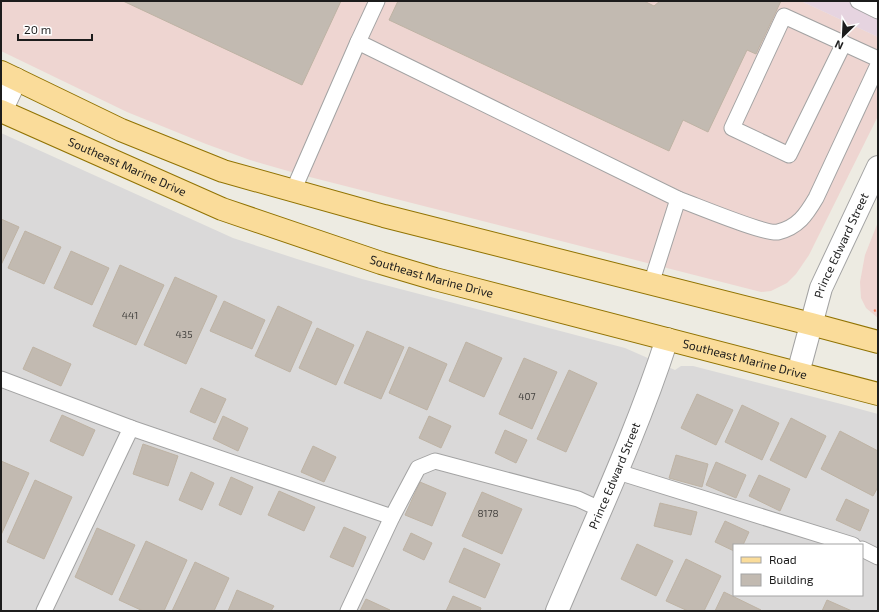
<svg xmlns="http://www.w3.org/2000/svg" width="879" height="612" font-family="'Exo 2',sans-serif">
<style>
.residential{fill:#dad9d9;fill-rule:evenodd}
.commercial{fill:#eed5d1}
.industrial{fill:#e6d4e0}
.building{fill:#c2bab1;stroke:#beb3a4}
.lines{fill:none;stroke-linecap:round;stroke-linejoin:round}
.lane-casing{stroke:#a3a3a3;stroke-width:17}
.street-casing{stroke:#a3a3a3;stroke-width:24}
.primary-casing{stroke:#917303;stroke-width:24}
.path{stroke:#f78969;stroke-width:2.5;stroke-dasharray:2 2;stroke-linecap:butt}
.lane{stroke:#fff;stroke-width:15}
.street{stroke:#fff;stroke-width:22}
.primary{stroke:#fadc9a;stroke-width:22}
.labels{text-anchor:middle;stroke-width:4;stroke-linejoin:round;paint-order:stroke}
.number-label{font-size:10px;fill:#464441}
.street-label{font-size:12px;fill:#1c1c1c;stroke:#fff}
</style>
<rect width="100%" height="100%" fill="#edebe2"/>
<path class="residential" d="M 1,133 L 233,238 L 297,259 L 362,279 L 625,348 L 675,370 L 681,366 L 693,366 L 845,405 L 878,414 L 878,611 L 1,611 ZM 734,545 L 862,545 L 862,595 L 734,595 Z"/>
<g class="commercial">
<path d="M 1,1 L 801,1 L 878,37 L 878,116 L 809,255 L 796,274 L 787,283 L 771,291 L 761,292 L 302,175 L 250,160 L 206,144 L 127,112 L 1,51 Z"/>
<path d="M 878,222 L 878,318 L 866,308 L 861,298 L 860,282 L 865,255 Z"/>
</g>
<path class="industrial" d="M 801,1 L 878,1 L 878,37 Z"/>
<g class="building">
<path d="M 123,1 L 341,1 L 302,85 Z"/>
<path d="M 398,1 L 644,1 L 654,6 L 660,1 L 781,1 L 756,54 L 747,50 L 708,132 L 683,120 L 669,151 L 389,20 Z"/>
<path d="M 1,219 L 19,227 L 1,265 Z"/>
<path d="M 25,231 L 61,247 L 44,284 L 8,268 Z"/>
<path d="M 71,251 L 109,268 L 92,305 L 54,288 Z"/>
<path d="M 120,265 L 164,285 L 136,345 L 93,326 Z"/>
<path d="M 175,277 L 217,296 L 186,364 L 144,345 Z"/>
<path d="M 224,301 L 265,320 L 252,349 L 210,331 Z"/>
<path d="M 278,306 L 312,322 L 290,372 L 255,356 Z"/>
<path d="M 317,328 L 354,345 L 336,385 L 299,368 Z"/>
<path d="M 367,331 L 404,347 L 381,399 L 344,383 Z"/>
<path d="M 466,342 L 502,358 L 484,397 L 449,381 Z"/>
<path d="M 33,347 L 71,364 L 61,386 L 23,369 Z"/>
<path d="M 409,347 L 447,364 L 427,410 L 389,393 Z"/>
<path d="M 524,358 L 557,372 L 532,429 L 499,414 Z"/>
<path d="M 569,370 L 597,383 L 566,452 L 537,439 Z"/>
<path d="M 201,388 L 226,399 L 215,423 L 190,412 Z"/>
<path d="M 697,394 L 733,410 L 716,445 L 681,428 Z"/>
<path d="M 742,405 L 779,423 L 762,460 L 725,442 Z"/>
<path d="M 62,415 L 95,430 L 83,456 L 50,441 Z"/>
<path d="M 223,416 L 248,428 L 238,451 L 213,439 Z"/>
<path d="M 429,416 L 451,426 L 441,448 L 419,438 Z"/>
<path d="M 791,418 L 826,436 L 806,478 L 770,460 Z"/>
<path d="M 505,430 L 527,440 L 516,463 L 495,453 Z"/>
<path d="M 840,431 L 878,451 L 878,487 L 873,496 L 821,469 Z"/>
<path d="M 143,444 L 178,456 L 168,486 L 133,474 Z"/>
<path d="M 313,446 L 336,457 L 324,482 L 301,472 Z"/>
<path d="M 676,455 L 708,464 L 702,487 L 669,478 Z"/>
<path d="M 1,461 L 29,473 L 1,535 Z"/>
<path d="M 716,462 L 746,475 L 736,498 L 706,485 Z"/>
<path d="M 191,472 L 214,483 L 202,510 L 179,500 Z"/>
<path d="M 759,475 L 790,489 L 780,511 L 749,496 Z"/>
<path d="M 231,477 L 253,487 L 241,515 L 219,505 Z"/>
<path d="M 35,480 L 72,497 L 44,559 L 7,542 Z"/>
<path d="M 420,482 L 446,493 L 432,526 L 405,515 Z"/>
<path d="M 279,491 L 315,507 L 304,531 L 268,515 Z"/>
<path d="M 482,492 L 522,509 L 502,554 L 462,536 Z"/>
<path d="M 846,499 L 869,510 L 860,531 L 836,520 Z"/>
<path d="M 660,503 L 697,512 L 691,535 L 654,526 Z"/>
<path d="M 725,521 L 749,532 L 743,545 L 734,545 L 734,551 L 715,542 Z"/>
<path d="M 344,527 L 366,537 L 353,567 L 330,557 Z"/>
<path d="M 97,528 L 135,545 L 112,595 L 75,577 Z"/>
<path d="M 411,533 L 432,543 L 424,560 L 403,550 Z"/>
<path d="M 146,541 L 187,560 L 164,611 L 143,611 L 119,600 Z"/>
<path d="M 637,544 L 673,561 L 656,596 L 621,579 Z"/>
<path d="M 464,548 L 500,564 L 485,598 L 449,582 Z"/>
<path d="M 686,559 L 721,576 L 704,611 L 688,611 L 666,601 Z"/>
<path d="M 195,562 L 229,578 L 214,611 L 172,611 Z"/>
<path d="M 237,590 L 274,606 L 271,611 L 228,611 Z"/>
<path d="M 724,592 L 761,610 L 760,611 L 715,611 Z"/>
<path d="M 453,596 L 481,608 L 480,611 L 446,611 Z"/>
<path d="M 366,599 L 390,610 L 389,611 L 360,611 Z"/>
<path d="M 827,600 L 852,611 L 822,611 Z"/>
</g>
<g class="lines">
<defs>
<g id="lane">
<path d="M 858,1 L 878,11"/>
<path d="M 358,42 L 377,1"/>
<path d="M 844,43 L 789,155 L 732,128 L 784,16 L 878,59"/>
<path d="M 293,191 L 358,42 L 678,199 L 651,284"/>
<path d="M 678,199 C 695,205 766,235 778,232 C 798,227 806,215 816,198 L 878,65"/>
<path d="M 1,379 L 131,428 L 392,517"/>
<path d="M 618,472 L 853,545"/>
<path d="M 862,549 L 878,557"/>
<path d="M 44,611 L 131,428"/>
<path d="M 348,611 L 392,517 L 418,468 L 435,461 L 578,499 L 602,510"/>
</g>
<g id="street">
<path d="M 1,111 L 16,79"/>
<path id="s1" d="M 798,373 L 821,288 L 878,167"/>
<path id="s2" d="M 557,611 C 595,521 637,432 667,339"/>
</g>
<g id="primary">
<path d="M 1,72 L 121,130 L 223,171 L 384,216 L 811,324 L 878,342"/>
<path id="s3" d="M 1,111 L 222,209 L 381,263 L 435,279 L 878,394"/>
</g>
</defs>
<use href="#lane" class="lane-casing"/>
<use href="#street" class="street-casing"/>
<use href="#primary" class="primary-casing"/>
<path class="path" d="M 874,311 L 878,309"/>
<use href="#lane" class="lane"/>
<use href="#street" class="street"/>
<use href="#primary" class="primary"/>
</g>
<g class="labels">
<g class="number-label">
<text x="130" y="319">441</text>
<text x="184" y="338">435</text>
<text x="527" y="400">407</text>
<text x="488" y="517">8178</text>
</g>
<g class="street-label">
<text dy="4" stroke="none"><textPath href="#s3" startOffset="138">Southeast Marine Drive</textPath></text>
<text dy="4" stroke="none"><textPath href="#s1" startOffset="135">Prince Edward Street</textPath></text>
<text dy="4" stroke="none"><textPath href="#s3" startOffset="462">Southeast Marine Drive</textPath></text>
<text dy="4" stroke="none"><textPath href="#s3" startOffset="786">Southeast Marine Drive</textPath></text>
<text dy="4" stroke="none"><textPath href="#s2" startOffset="147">Prince Edward Street</textPath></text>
</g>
</g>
<rect width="879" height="612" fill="none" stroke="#1c1c1c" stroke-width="4"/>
<rect x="733" y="544" width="130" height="52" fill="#ffffff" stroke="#a4a4a4"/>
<rect x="741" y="557" width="20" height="6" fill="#fadc9a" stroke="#a4a4a4"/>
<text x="769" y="564" font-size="12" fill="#1c1c1c">Road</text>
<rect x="741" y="574" width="20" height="12" fill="#c2bab1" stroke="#a4a4a4"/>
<text x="769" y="584" font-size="12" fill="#1c1c1c">Building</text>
<g transform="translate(843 36) rotate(204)" stroke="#ffffff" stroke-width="3" paint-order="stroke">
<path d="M0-3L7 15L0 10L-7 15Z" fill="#1c1c1c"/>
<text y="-6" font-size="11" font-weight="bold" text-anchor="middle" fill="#1c1c1c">N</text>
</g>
<path d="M18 34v6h74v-6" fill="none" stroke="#1c1c1c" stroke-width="2"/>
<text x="24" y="34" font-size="12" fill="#1c1c1c" stroke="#ffffff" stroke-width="3" paint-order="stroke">20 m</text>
</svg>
